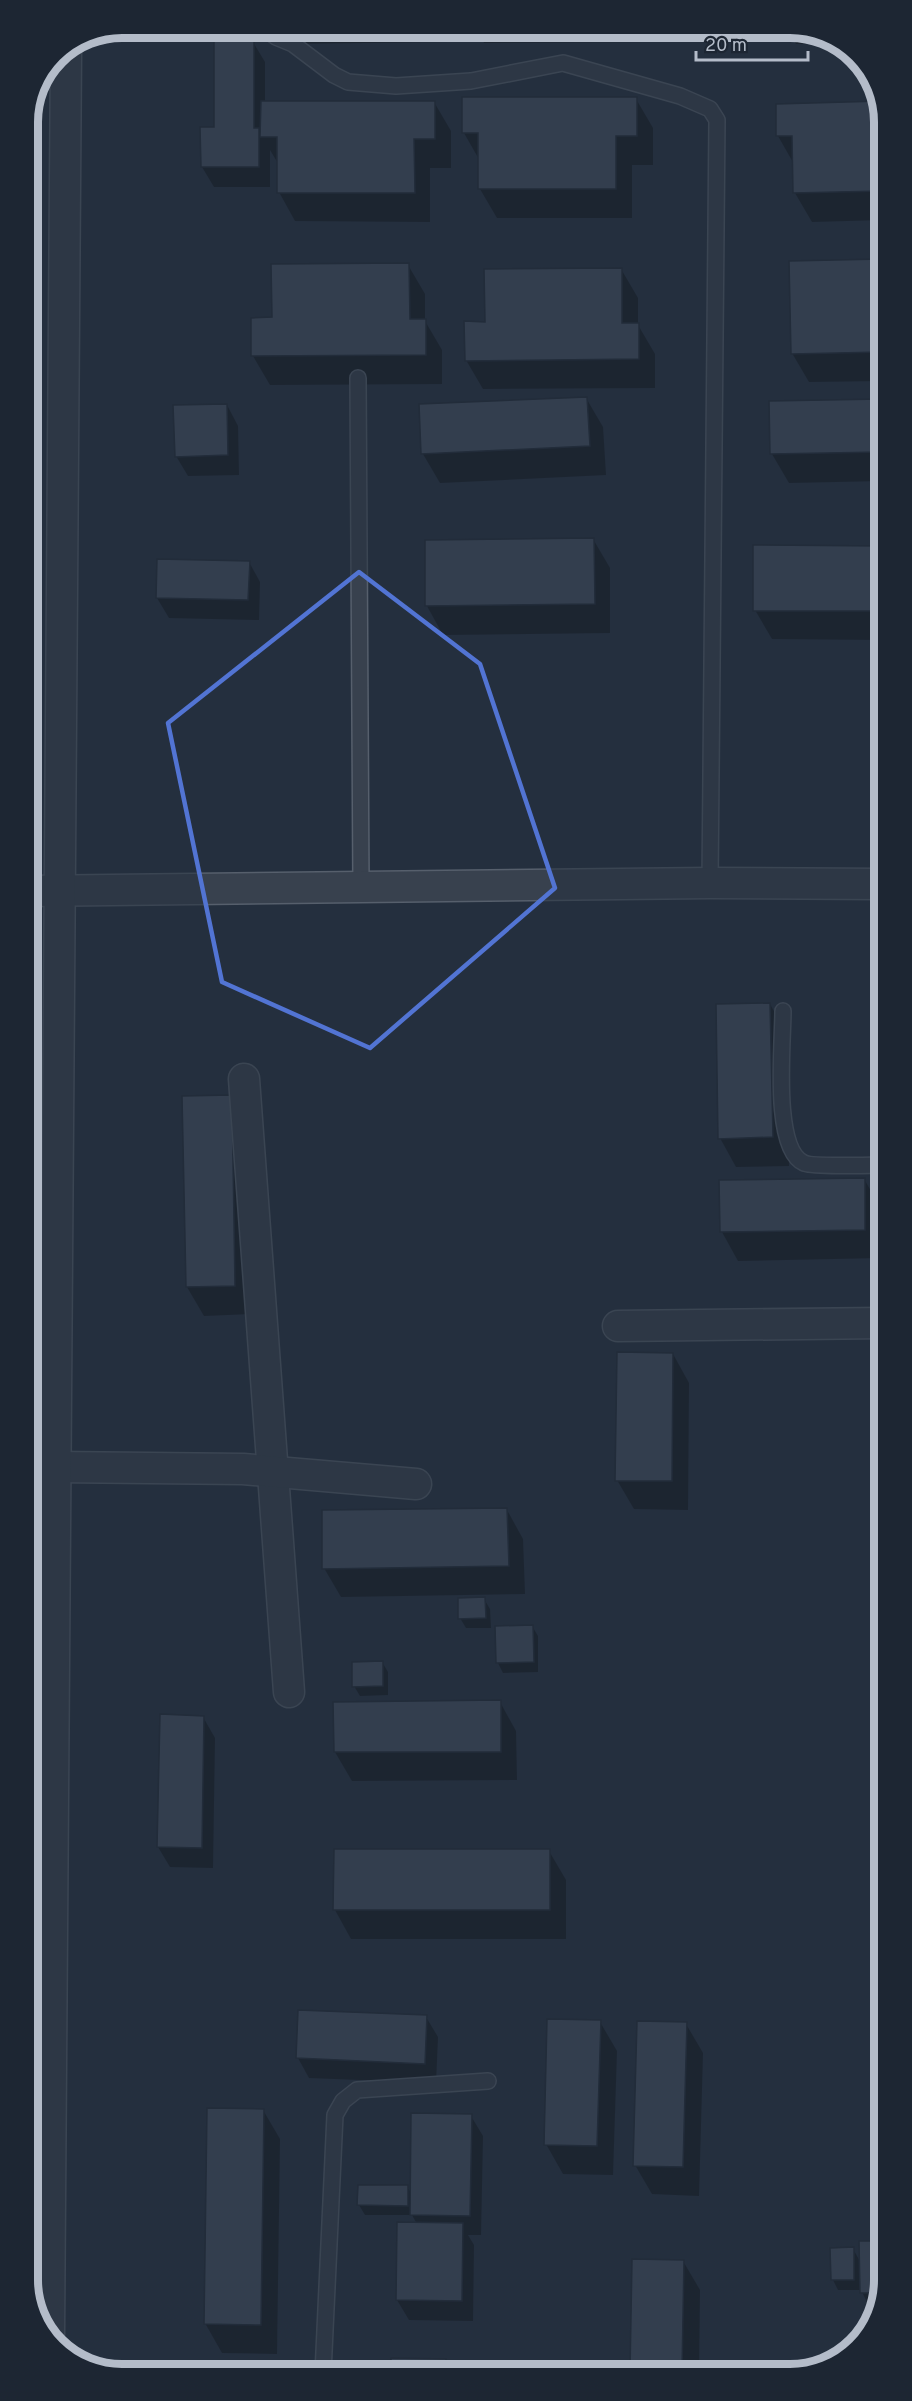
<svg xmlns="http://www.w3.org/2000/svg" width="912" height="2401" font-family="Overpass,sans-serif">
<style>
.shadow{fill:#0007}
.building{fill:#455162;stroke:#1f2835;stroke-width:1.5}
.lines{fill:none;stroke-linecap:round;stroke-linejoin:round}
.service-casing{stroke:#565f6c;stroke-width:18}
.minor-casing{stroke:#565f6c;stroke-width:33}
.service{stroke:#38414e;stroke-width:15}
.minor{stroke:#38414e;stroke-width:30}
.marked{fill:none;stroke:#5274d3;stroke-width:4.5;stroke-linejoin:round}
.rim{fill:none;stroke:#b4bcc9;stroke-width:8}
</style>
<rect width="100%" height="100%" fill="#242f3e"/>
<g class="shadow">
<path d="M 267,27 L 448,27 L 448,42 L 277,44 Z"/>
<path d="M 475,27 L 656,27 L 656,42 L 484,43 Z"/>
<path d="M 786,27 L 797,27 L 835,43 L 796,44 Z"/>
<path d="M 253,42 L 265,62 L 265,102 L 434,102 L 451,131 L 451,168 L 430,168 L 430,222 L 295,221 L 279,192 L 279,165 L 270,150 L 270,187 L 214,187 L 202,167 L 216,129 Z"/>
<path d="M 463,99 L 636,99 L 653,128 L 653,165 L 632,165 L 632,218 L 497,218 L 480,189 L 480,161 L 464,133 Z"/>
<path d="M 882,103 L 882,220 L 812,222 L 795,193 L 794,164 L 778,136 Z"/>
<path d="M 30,109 L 30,199 L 27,199 L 27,115 Z"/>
<path d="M 27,239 L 30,244 L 29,382 L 28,382 Z"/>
<path d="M 882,260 L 882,381 L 809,382 L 792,353 Z"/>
<path d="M 408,265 L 425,294 L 425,321 L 442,350 L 442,384 L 270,385 L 253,356 L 273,319 Z"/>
<path d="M 621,269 L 638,298 L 638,325 L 655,354 L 655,388 L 483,389 L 466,360 L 486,323 Z"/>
<path d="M 586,398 L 603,427 L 606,475 L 440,483 L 423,454 Z"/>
<path d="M 882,400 L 882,481 L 789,483 L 772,454 L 770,403 Z"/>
<path d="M 227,405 L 238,426 L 239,475 L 188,476 L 176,456 Z"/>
<path d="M 593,539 L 610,568 L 610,633 L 443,635 L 427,606 Z"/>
<path d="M 755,546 L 882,547 L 883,640 L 772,639 L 755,610 Z"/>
<path d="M 249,562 L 260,582 L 259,620 L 169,618 L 157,598 Z"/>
<path d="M 770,1004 L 786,1033 L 789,1166 L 736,1167 L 720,1138 Z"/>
<path d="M 231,1097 L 251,1314 L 204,1316 L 187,1287 Z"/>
<path d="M 864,1179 L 881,1208 L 881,1258 L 738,1261 L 722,1232 Z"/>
<path d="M 673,1354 L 689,1383 L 688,1510 L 634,1509 L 617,1480 Z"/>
<path d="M 507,1510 L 523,1539 L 525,1594 L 341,1597 L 324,1568 Z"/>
<path d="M 484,1599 L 490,1609 L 491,1628 L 466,1628 L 460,1618 Z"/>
<path d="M 532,1626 L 538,1636 L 538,1672 L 503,1673 L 498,1663 Z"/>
<path d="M 382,1662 L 388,1672 L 388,1695 L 360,1696 L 354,1686 Z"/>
<path d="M 500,1702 L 516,1731 L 517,1780 L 352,1781 L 335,1752 Z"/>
<path d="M 203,1717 L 215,1738 L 213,1868 L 170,1867 L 158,1847 Z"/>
<path d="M 30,1777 L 43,1801 L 45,1832 L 30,1832 Z"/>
<path d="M 549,1851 L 566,1880 L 566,1939 L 351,1939 L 335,1910 Z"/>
<path d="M 300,2011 L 426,2017 L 438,2037 L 436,2083 L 309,2078 L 298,2058 Z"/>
<path d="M 600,2022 L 617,2051 L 613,2175 L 563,2174 L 546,2144 Z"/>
<path d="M 686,2024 L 703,2053 L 699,2196 L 652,2194 L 635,2165 Z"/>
<path d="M 885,2109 L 885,2181 L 880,2173 Z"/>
<path d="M 263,2110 L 280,2139 L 277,2354 L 222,2353 L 205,2323 Z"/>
<path d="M 471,2116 L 483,2136 L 481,2235 L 468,2235 L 474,2245 L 473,2321 L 409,2320 L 397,2300 L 417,2224 L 412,2215 L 365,2215 L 359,2205 L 407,2187 L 412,2194 Z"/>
<path d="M 885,2243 L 885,2280 L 873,2314 L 861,2290 L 838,2290 L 833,2280 L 853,2249 L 861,2263 Z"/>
<path d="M 683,2261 L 700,2290 L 699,2371 L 631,2372 Z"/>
<path d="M 446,2361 L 452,2372 L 392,2373 Z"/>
</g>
<g class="building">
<path d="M 214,41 L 254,41 L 254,128 L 259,128 L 259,167 L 201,167 L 200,127 L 214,127 Z"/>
<path d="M 462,97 L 637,97 L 637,136 L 616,136 L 616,189 L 478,189 L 478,133 L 462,133 Z"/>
<path d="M 261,101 L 435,101 L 435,139 L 414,139 L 415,193 L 277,193 L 277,137 L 260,137 Z"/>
<path d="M 882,101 L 882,191 L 793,193 L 792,136 L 776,136 L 776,104 Z"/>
<path d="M 882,259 L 882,352 L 791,354 L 789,261 Z"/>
<path d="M 409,263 L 410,319 L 426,319 L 426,355 L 251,356 L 251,318 L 272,317 L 271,264 Z"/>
<path d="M 622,268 L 622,323 L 639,323 L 639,359 L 465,361 L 464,321 L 485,322 L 484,269 Z"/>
<path d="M 587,397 L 590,446 L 421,454 L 419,404 Z"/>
<path d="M 882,399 L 882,452 L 770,454 L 769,401 Z"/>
<path d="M 227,404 L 228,455 L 175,457 L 173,405 Z"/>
<path d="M 594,538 L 595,604 L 425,606 L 425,540 Z"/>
<path d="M 753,545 L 882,546 L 882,611 L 753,611 Z"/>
<path d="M 157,559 L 250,561 L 248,600 L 156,598 Z"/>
<path d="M 770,1003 L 773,1137 L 718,1139 L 716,1004 Z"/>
<path d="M 232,1095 L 235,1286 L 186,1287 L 182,1096 Z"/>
<path d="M 865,1178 L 865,1230 L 720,1232 L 719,1180 Z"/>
<path d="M 617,1352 L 673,1353 L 672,1481 L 615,1481 Z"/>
<path d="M 507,1508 L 509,1566 L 322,1569 L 322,1510 Z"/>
<path d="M 485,1597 L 486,1618 L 458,1619 L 458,1598 Z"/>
<path d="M 533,1625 L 534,1662 L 496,1663 L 495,1626 Z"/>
<path d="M 383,1661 L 383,1686 L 352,1687 L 352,1662 Z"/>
<path d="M 501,1700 L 501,1752 L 334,1752 L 333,1702 Z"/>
<path d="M 160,1714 L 204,1716 L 202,1848 L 157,1847 Z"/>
<path d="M 334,1849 L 550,1849 L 550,1910 L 333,1910 Z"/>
<path d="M 298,2010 L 427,2015 L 425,2064 L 296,2058 Z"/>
<path d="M 547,2019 L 601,2020 L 597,2146 L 544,2145 Z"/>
<path d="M 637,2021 L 687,2022 L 683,2167 L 633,2166 Z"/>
<path d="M 207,2108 L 264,2109 L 261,2325 L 204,2324 Z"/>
<rect x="878" y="2108" width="7" height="65"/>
<path d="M 411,2113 L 472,2114 L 470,2216 L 410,2215 Z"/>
<path d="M 358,2185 L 408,2185 L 408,2206 L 357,2205 Z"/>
<path d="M 397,2222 L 463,2223 L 462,2301 L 396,2300 Z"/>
<path d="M 859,2241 L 885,2241 L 885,2280 L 881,2293 L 860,2293 Z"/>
<path d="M 854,2247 L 854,2280 L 831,2280 L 830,2248 Z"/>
<path d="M 632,2259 L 684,2260 L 682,2371 L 630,2372 Z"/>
<path d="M 391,2358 L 446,2359 L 446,2372 L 391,2373 Z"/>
</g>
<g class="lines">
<defs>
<g id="service">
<path d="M 262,27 L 276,37 L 293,44 L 334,75 L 348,82 L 396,86 L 471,81 L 563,63 L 680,96 L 710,109 L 717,120 L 710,883"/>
<path d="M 358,378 L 361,887"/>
<path d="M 783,1011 C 783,1043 772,1149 804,1163 C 812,1167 870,1165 883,1165"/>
<path d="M 323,2373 L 335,2115 L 343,2101 L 357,2090 L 488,2081"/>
</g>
<g id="minor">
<path d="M 28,891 L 710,883 L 883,884"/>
<path d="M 244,1079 L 289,1692"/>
<path d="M 618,1326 L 884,1323"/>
<path d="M 55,1467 L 243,1469 L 416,1484"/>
<path d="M 49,2334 L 66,50"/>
</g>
</defs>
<use href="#service" class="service-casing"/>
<use href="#minor" class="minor-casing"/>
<use href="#service" class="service"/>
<use href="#minor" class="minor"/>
</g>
<path d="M0 0H912V2401H0ZM 359,572 L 480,664 L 555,888 L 370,1048 L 222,982 L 168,723 Z" fill="#242f3e" fill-opacity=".55" fill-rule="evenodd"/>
<path class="marked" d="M 359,572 L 480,664 L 555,888 L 370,1048 L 222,982 L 168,723 Z"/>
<path d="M0 0H912V2401H0ZM122 38H790A84 84 0 0 1 874 122V2280A84 84 0 0 1 790 2364H122A84 84 0 0 1 38 2280V122A84 84 0 0 1 122 38Z" fill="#1d2633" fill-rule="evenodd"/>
<path class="rim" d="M122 38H790A84 84 0 0 1 874 122V2280A84 84 0 0 1 790 2364H122A84 84 0 0 1 38 2280V122A84 84 0 0 1 122 38Z"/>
<path d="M696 51v9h112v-9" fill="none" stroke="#b4bcc9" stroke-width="3"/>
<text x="705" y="51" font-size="18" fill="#b4bcc9" stroke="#1d2633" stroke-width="4.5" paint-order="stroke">20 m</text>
</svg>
